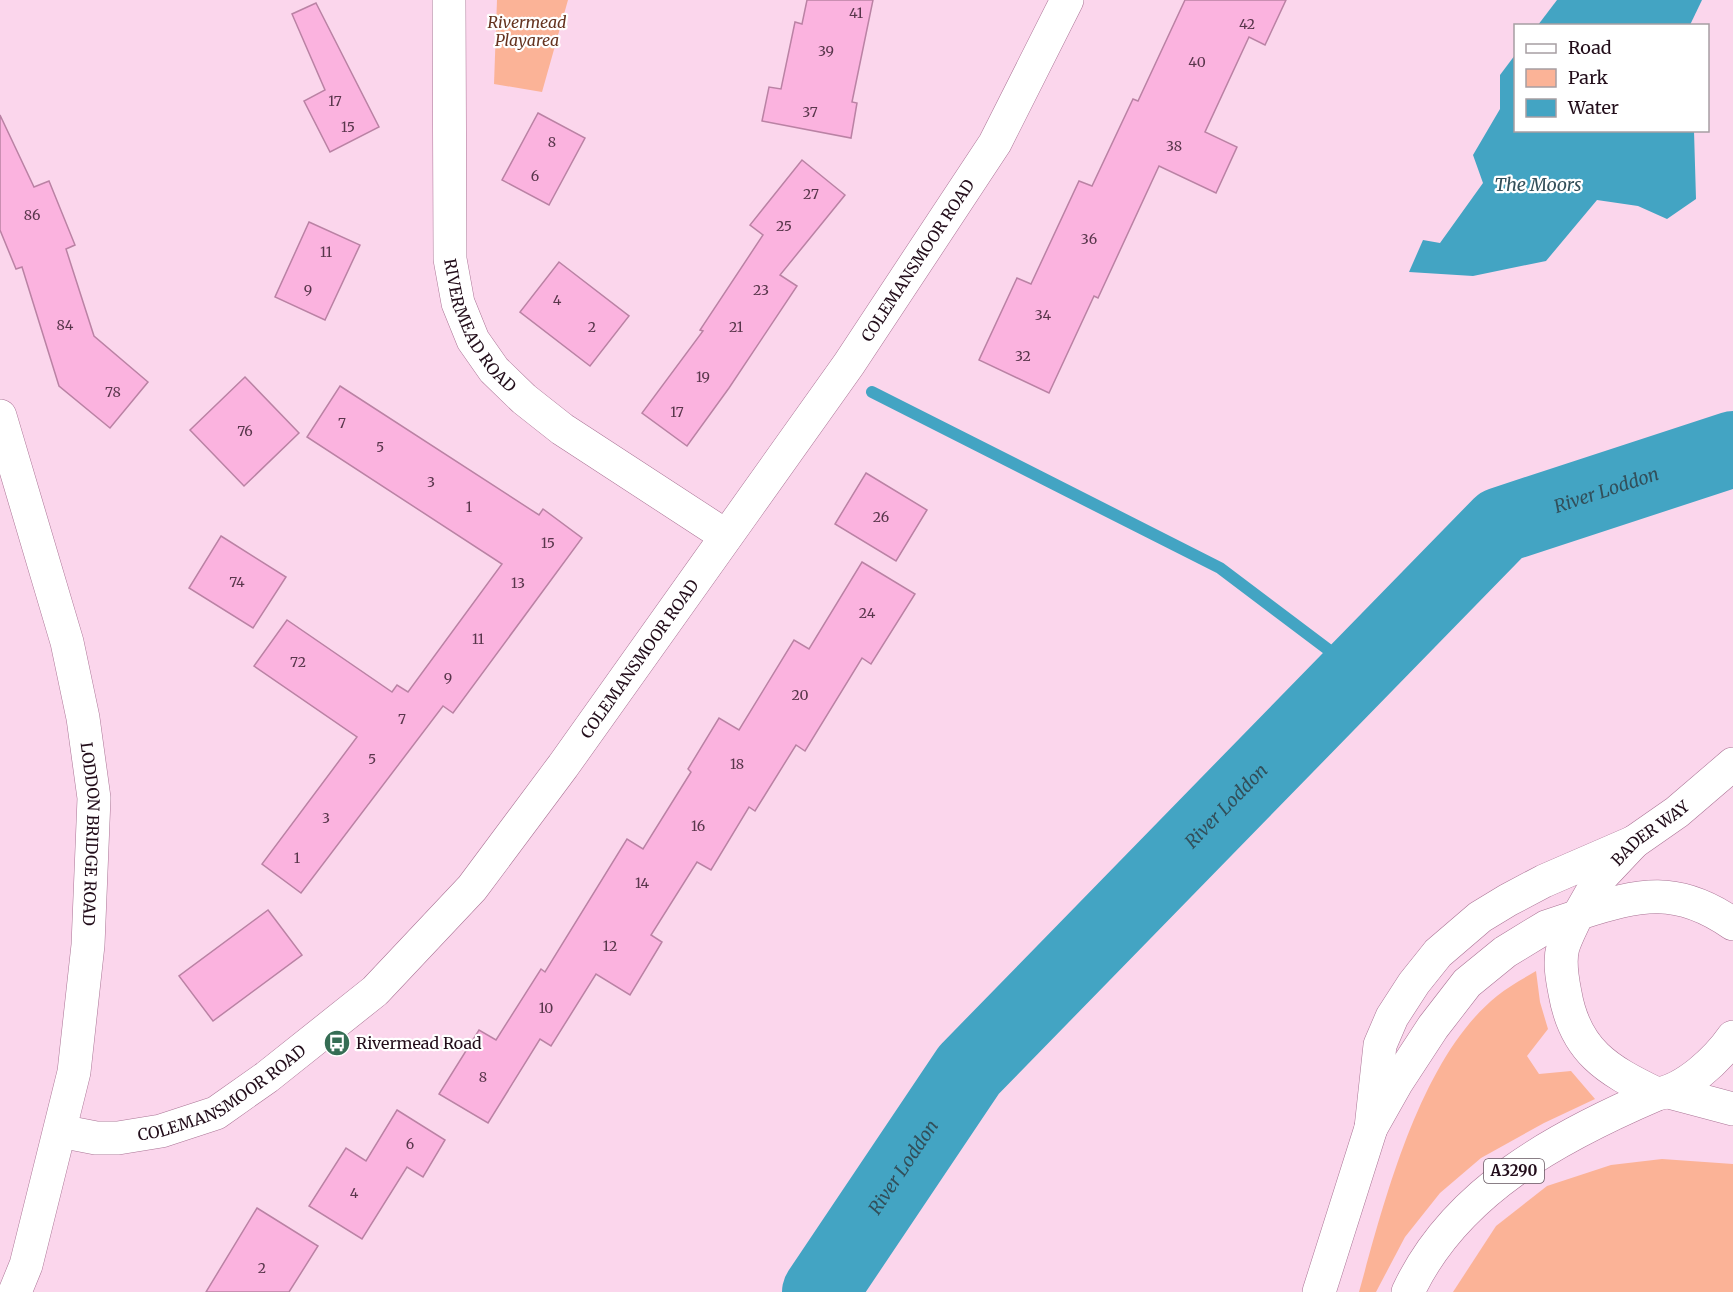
<svg xmlns="http://www.w3.org/2000/svg" width="1733" height="1292" font-family="Merriweather,serif">
<style>
.green{fill:#fbb397}
.water{fill:#43a4c3}
.lines{fill:none;stroke-linecap:round;stroke-linejoin:round}
.stream{stroke:#43a4c3;stroke-width:12}
.river{stroke:#43a4c3;stroke-width:76}
.building{fill:#fbb3df;stroke:#ba82a4;stroke-width:1.5}
.street-casing{stroke:#aa7495;stroke-width:34}
.secondary-casing{stroke:#aa7495;stroke-width:34}
.primary-casing{stroke:#aa7495;stroke-width:34}
.street{stroke:#fff;stroke-width:33}
.secondary{stroke:#fff;stroke-width:33}
.primary{stroke:#fff;stroke-width:33}
.labels{text-anchor:middle;stroke-width:4.5;stroke-linejoin:round;paint-order:stroke}
.number-label{font-size:14px;fill:#58364b}
.shield{fill:#fff;stroke:#64565f;stroke-width:1.5}
.shield-label{font-size:15px;font-weight:bold;fill:#220d1a}
.park-label{font-size:16px;font-style:italic;fill:#65331f;stroke:#fff}
.street-label{font-size:16px;fill:#220d1a;stroke:#fff}
.poi-label{font-size:16px;fill:#220d1a;stroke:#fff;text-anchor:start}
.water-label{font-size:18px;font-style:italic;fill:#324f5a;stroke:#fff}
</style>
<rect width="100%" height="100%" fill="#fbd6ec"/>
<g class="green">
<path d="M 497,0 L 568,0 L 542,92 L 494,84 Z"/>
<path d="M 1536,971 L 1540,1002 L 1548,1029 L 1527,1056 L 1539,1074 L 1571,1071 L 1595,1099 L 1544,1123 L 1481,1158 L 1440,1193 L 1405,1237 L 1376,1292 L 1359,1292 C 1385,1199 1420,1058 1497,996 C 1509,986 1523,979 1536,971 Z"/>
<path d="M 1662,1159 L 1733,1164 L 1733,1292 L 1453,1292 L 1496,1226 L 1547,1186 L 1611,1165 Z"/>
</g>
<g class="water">
<path d="M 1557,0 L 1702,0 L 1690,25 L 1538,25 Z"/>
<path d="M 1515,55 L 1516,130 L 1694,131 L 1696,199 L 1667,219 L 1638,206 L 1597,200 L 1546,261 L 1473,276 L 1409,272 L 1423,240 L 1440,243 L 1483,183 L 1473,155 L 1500,109 L 1500,75 Z"/>
</g>
<g class="lines">
<path class="stream" d="M 872,392 L 1220,568 L 1358,672"/>
<path class="river" id="s1" d="M 820,1292 L 969,1070 L 1501,525 L 1733,449"/>
</g>
<g class="building">
<path d="M 807,0 L 873,0 L 852,102 L 857,103 L 851,138 L 762,121 L 769,87 L 781,89 L 795,22 L 802,24 Z"/>
<path d="M 1185,0 L 1286,0 L 1265,45 L 1249,37 L 1205,132 L 1237,147 L 1216,193 L 1159,166 L 1098,298 L 1094,296 L 1049,393 L 979,360 L 1017,278 L 1031,284 L 1079,181 L 1092,186 L 1133,99 L 1138,101 Z"/>
<path d="M 316,3 L 379,127 L 330,152 L 304,101 L 325,90 L 292,14 Z"/>
<path d="M 538,113 L 585,138 L 549,205 L 502,180 Z"/>
<path d="M 0,115 L 34,187 L 49,181 L 75,245 L 66,249 L 94,336 L 148,382 L 110,428 L 59,386 L 22,267 L 16,269 L 0,230 Z"/>
<path d="M 802,160 L 845,195 L 780,275 L 797,286 L 729,388 L 687,446 L 642,413 L 703,331 L 700,330 L 763,235 L 750,225 Z"/>
<path d="M 309,222 L 360,245 L 325,320 L 275,297 Z"/>
<path d="M 559,262 L 629,316 L 590,366 L 520,312 Z"/>
<path d="M 245,377 L 299,433 L 244,486 L 190,430 Z"/>
<path d="M 340,386 L 539,515 L 543,509 L 582,538 L 453,713 L 443,706 L 301,893 L 262,864 L 357,737 L 254,666 L 287,620 L 392,692 L 397,685 L 408,692 L 502,564 L 307,437 Z"/>
<path d="M 866,473 L 927,510 L 896,561 L 835,524 Z"/>
<path d="M 221,536 L 286,577 L 253,628 L 189,588 Z"/>
<path d="M 862,562 L 915,594 L 871,664 L 862,658 L 805,751 L 796,745 L 755,811 L 749,807 L 711,870 L 697,862 L 651,935 L 662,942 L 630,995 L 596,974 L 551,1046 L 540,1039 L 488,1123 L 439,1094 L 479,1030 L 496,1040 L 541,969 L 545,972 L 627,839 L 643,849 L 691,772 L 688,769 L 719,718 L 739,730 L 794,640 L 809,649 Z"/>
<path d="M 268,910 L 302,955 L 213,1021 L 179,976 Z"/>
<path d="M 397,1110 L 445,1140 L 423,1177 L 407,1167 L 362,1239 L 309,1206 L 346,1148 L 366,1161 Z"/>
<path d="M 257,1208 L 318,1246 L 289,1292 L 206,1292 Z"/>
</g>
<g class="lines">
<defs>
<g id="street">
<path id="s2" d="M 449,0 L 450,259 L 458,303 L 473,340 L 494,370 L 524,399 L 562,429 L 726,536"/>
</g>
<g id="secondary">
<path id="s3" d="M 0,416 L 67,642 L 83,718 L 94,798 L 88,945 L 74,1072 L 26,1265 L 15,1292"/>
<path id="s4" d="M 1580,913 L 1600,878 L 1634,842 L 1677,812 L 1733,764"/>
<path d="M 1371,1128 L 1380,1045 L 1392,1017 L 1414,983 L 1438,953 L 1480,917 L 1508,900 L 1544,881 L 1634,842"/>
<path id="s5" d="M 60,1131 L 96,1138 L 118,1138 L 161,1131 L 216,1113 L 267,1077 L 375,991 L 472,888 L 563,766 L 849,364 L 995,143 L 1067,0"/>
</g>
<g id="primary">
<path d="M 1576,917 C 1572,926 1566,937 1563,947 C 1559,961 1562,978 1565,993 C 1575,1051 1607,1070 1657,1094"/>
<path d="M 1669,1092 L 1733,1109"/>
<path d="M 1319,1292 L 1371,1128 L 1397,1082 L 1433,1027 L 1467,983 L 1505,952 L 1546,927 L 1576,917 L 1580,913 C 1640,894 1677,885 1733,924"/>
<path d="M 1408,1292 C 1455,1191 1559,1136 1657,1094 C 1685,1090 1717,1060 1733,1037"/>
</g>
</defs>
<use href="#street" class="street-casing"/>
<use href="#secondary" class="secondary-casing"/>
<use href="#primary" class="primary-casing"/>
<use href="#street" class="street"/>
<use href="#secondary" class="secondary"/>
<use href="#primary" class="primary"/>
</g>
<defs>
<symbol id="bus-disc" viewBox="-11 -11 22 22"><circle r="9.5" fill="#356d54" stroke="#fff"/><path d="M-5-6H5V4H4V6H2V4H-2V6H-4V4H-5ZM-3.5-4V0h7V-4ZM-3.5 1.2v1.5H-2V1.2ZM2 1.2v1.5H3.5V1.2Z" fill="#fff"/></symbol>
</defs>
<g fill-rule="evenodd">
<use href="#bus-disc" x="322" y="1028" width="30" height="30"/>
</g>
<g class="labels">
<g class="number-label">
<text x="856" y="18">41</text>
<text x="1247" y="29">42</text>
<text x="826" y="56">39</text>
<text x="1197" y="67">40</text>
<text x="335" y="106">17</text>
<text x="810" y="117">37</text>
<text x="348" y="132">15</text>
<text x="552" y="147">8</text>
<text x="1174" y="151">38</text>
<text x="535" y="181">6</text>
<text x="811" y="199">27</text>
<text x="32" y="220">86</text>
<text x="784" y="231">25</text>
<text x="1089" y="244">36</text>
<text x="326" y="257">11</text>
<text x="308" y="295">9</text>
<text x="761" y="295">23</text>
<text x="557" y="305">4</text>
<text x="1043" y="320">34</text>
<text x="65" y="330">84</text>
<text x="592" y="332">2</text>
<text x="736" y="332">21</text>
<text x="1023" y="361">32</text>
<text x="703" y="382">19</text>
<text x="113" y="397">78</text>
<text x="677" y="417">17</text>
<text x="342" y="428">7</text>
<text x="245" y="436">76</text>
<text x="380" y="452">5</text>
<text x="431" y="487">3</text>
<text x="469" y="512">1</text>
<text x="881" y="522">26</text>
<text x="548" y="548">15</text>
<text x="237" y="587">74</text>
<text x="518" y="588">13</text>
<text x="867" y="618">24</text>
<text x="478" y="644">11</text>
<text x="298" y="667">72</text>
<text x="448" y="683">9</text>
<text x="800" y="700">20</text>
<text x="402" y="724">7</text>
<text x="372" y="764">5</text>
<text x="737" y="769">18</text>
<text x="326" y="823">3</text>
<text x="698" y="831">16</text>
<text x="297" y="863">1</text>
<text x="642" y="888">14</text>
<text x="610" y="951">12</text>
<text x="546" y="1013">10</text>
<text x="483" y="1082">8</text>
<text x="410" y="1149">6</text>
<text x="354" y="1198">4</text>
<text x="262" y="1273">2</text>
</g>
<rect class="shield" x="1484" y="1159" width="60" height="24" rx="4.5"/>
<g class="shield-label">
<text x="1514" y="1176">A3290</text>
</g>
<g class="park-label">
<text x="527" y="28">Rivermead<tspan x="527" dy="18">Playarea</tspan></text>
</g>
<g class="street-label">
<text dy="6" stroke="none"><textPath href="#s5" startOffset="1272">COLEMANSMOOR ROAD</textPath></text>
<text dy="6" stroke="none"><textPath href="#s2" startOffset="333">RIVERMEAD ROAD</textPath></text>
<text dy="6" stroke="none"><textPath href="#s5" startOffset="786">COLEMANSMOOR ROAD</textPath></text>
<text dy="6" stroke="none"><textPath href="#s4" startOffset="108">BADER WAY</textPath></text>
<text dy="6" stroke="none"><textPath href="#s3" startOffset="430">LODDON BRIDGE ROAD</textPath></text>
<text dy="6" stroke="none"><textPath href="#s5" startOffset="174">COLEMANSMOOR ROAD</textPath></text>
</g>
<g class="poi-label">
<text x="356" y="1049">Rivermead Road</text>
</g>
<g class="water-label">
<text x="1538" y="191">The Moors</text>
<text dy="6" stroke="none"><textPath href="#s1" startOffset="1140">River Loddon</textPath></text>
<text dy="6" stroke="none"><textPath href="#s1" startOffset="636">River Loddon</textPath></text>
<text dy="6" stroke="none"><textPath href="#s1" startOffset="150">River Loddon</textPath></text>
</g>
</g>
<rect x="1514" y="24" width="195" height="108" fill="#ffffff" stroke="#a79ea3" stroke-width="1.5"/>
<rect x="1526" y="44" width="30" height="9" fill="#ffffff" stroke="#a79ea3" stroke-width="1.5"/>
<text x="1568" y="54" font-size="18" fill="#220d1a">Road</text>
<rect x="1526" y="69" width="30" height="18" fill="#fbb397" stroke="#a79ea3" stroke-width="1.5"/>
<text x="1568" y="84" font-size="18" fill="#220d1a">Park</text>
<rect x="1526" y="99" width="30" height="18" fill="#43a4c3" stroke="#a79ea3" stroke-width="1.5"/>
<text x="1568" y="114" font-size="18" fill="#220d1a">Water</text>
</svg>
